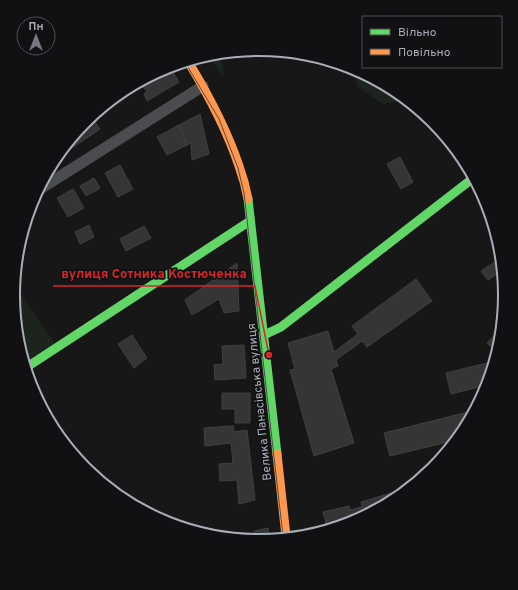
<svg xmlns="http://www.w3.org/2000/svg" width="518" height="590" font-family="Overpass,sans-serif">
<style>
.green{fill:#1d241e}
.building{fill:#353536;stroke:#3f4043}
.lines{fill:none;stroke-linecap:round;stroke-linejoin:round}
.street{stroke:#4b4c50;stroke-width:11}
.fast{stroke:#63d668;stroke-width:9}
.slow{stroke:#ff974d;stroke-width:9}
.tram{stroke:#4b4c4f;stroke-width:1}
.labels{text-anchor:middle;stroke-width:3.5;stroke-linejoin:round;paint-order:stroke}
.street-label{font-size:12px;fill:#a8adb8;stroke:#111113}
.rim{fill:none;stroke:#a8adb8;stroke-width:2}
.leader{fill:none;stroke:#d62828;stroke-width:1.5}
.callout-dot{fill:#d62828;stroke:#111113;stroke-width:1.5}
.callout-label{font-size:13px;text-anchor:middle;font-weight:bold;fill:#d62828;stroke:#111113;stroke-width:3.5;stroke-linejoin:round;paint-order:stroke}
</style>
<rect width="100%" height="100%" fill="#171717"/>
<g class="green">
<path d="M 259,49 L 300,57 L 292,60 L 254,54 L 252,50 Z"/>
<path d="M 219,57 L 224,68 L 223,78 L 211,59 Z"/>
<path d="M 353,68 L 402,100 L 383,104 L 358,87 Z"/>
<path d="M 20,293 L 55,344 L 27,363 L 13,297 Z"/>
</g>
<g class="building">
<path d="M 170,67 L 179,82 L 147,101 L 144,94 L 147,92 L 141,84 Z"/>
<path d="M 200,114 L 209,154 L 192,160 L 191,143 L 187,145 L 179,125 Z"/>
<path d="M 91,117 L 100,129 L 63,154 L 85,121 Z"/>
<path d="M 179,125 L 187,145 L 167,155 L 157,137 Z"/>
<path d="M 400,157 L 413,182 L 401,189 L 387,164 Z"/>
<path d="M 120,165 L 133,189 L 118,197 L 105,173 Z"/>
<path d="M 94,178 L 100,188 L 86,196 L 80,186 Z"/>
<path d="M 73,189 L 84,208 L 68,217 L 57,198 Z"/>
<path d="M 89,225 L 94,237 L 80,244 L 75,232 Z"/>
<path d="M 144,226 L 151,238 L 126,251 L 120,239 Z"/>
<path d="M 498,260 L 500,272 L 488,280 L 481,271 Z"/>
<path d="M 237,263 L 239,311 L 224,313 L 219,299 L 192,315 L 185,300 Z"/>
<path d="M 416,279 L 432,301 L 367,347 L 362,341 L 336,360 L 338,366 L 331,369 L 354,443 L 314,456 L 290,370 L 295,369 L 288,343 L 328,331 L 334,352 L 358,334 L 352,326 Z"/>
<path d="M 498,331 L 494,349 L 487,343 Z"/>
<path d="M 132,335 L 147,358 L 134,368 L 118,344 Z"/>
<path d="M 244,345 L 246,378 L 215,380 L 214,365 L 223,364 L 222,346 Z"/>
<path d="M 491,362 L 487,385 L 451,394 L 446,373 Z"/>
<path d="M 222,393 L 250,393 L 250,423 L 235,423 L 235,409 L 222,409 Z"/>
<path d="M 472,411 L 452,441 L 390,456 L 384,433 Z"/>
<path d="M 233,426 L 234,432 L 247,430 L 255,500 L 239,504 L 237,480 L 220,481 L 219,464 L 233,463 L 231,443 L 205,446 L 204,428 Z"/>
<path d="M 401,490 L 353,522 L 327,527 L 323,512 L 349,506 L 350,510 L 362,507 L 361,502 Z"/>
<path d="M 268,528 L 270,539 L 256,540 L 254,531 Z"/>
</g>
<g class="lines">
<path class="street" d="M 40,189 L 203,86"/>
<g class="fast">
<path d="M 248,199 L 277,454"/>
<path d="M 264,335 L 281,327 L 472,179"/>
<path d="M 27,367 L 250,221"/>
</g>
<g class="slow">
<path d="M 189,63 C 209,96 227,130 239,166 C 243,177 246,188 248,199"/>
<path d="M 277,454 L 286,536"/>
</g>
<path class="tram" d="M 186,64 L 219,119 L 238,168 L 244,193 L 283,536"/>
</g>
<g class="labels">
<g class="street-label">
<text transform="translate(259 402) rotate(-96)" y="4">Велика Панасівська вулиця</text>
</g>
</g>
<path d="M0 0H518V590H0ZM20 295a239 239 0 1 1 478 0a239 239 0 1 1-478 0Z" fill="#111113" fill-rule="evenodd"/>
<path class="rim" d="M20 295a239 239 0 1 1 478 0a239 239 0 1 1-478 0Z"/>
<path class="leader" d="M269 355L255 286H53"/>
<circle class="callout-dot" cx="269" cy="355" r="4"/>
<g class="callout-label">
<text x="154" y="278">вулиця Сотника Костюченка</text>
</g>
<rect x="362" y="16" width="140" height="52" fill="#111113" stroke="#4d4f55"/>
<rect x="370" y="29" width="20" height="6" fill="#63d668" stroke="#4d4f55"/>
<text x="398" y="36" font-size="12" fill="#a8adb8">Вільно</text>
<rect x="370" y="49" width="20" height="6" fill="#ff974d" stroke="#4d4f55"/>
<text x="398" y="56" font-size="12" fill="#a8adb8">Повільно</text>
<g transform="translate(36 36)"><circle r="19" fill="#111113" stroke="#4d4f55"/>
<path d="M0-3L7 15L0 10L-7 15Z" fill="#757880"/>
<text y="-6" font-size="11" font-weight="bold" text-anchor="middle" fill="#a8adb8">Пн</text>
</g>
</svg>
